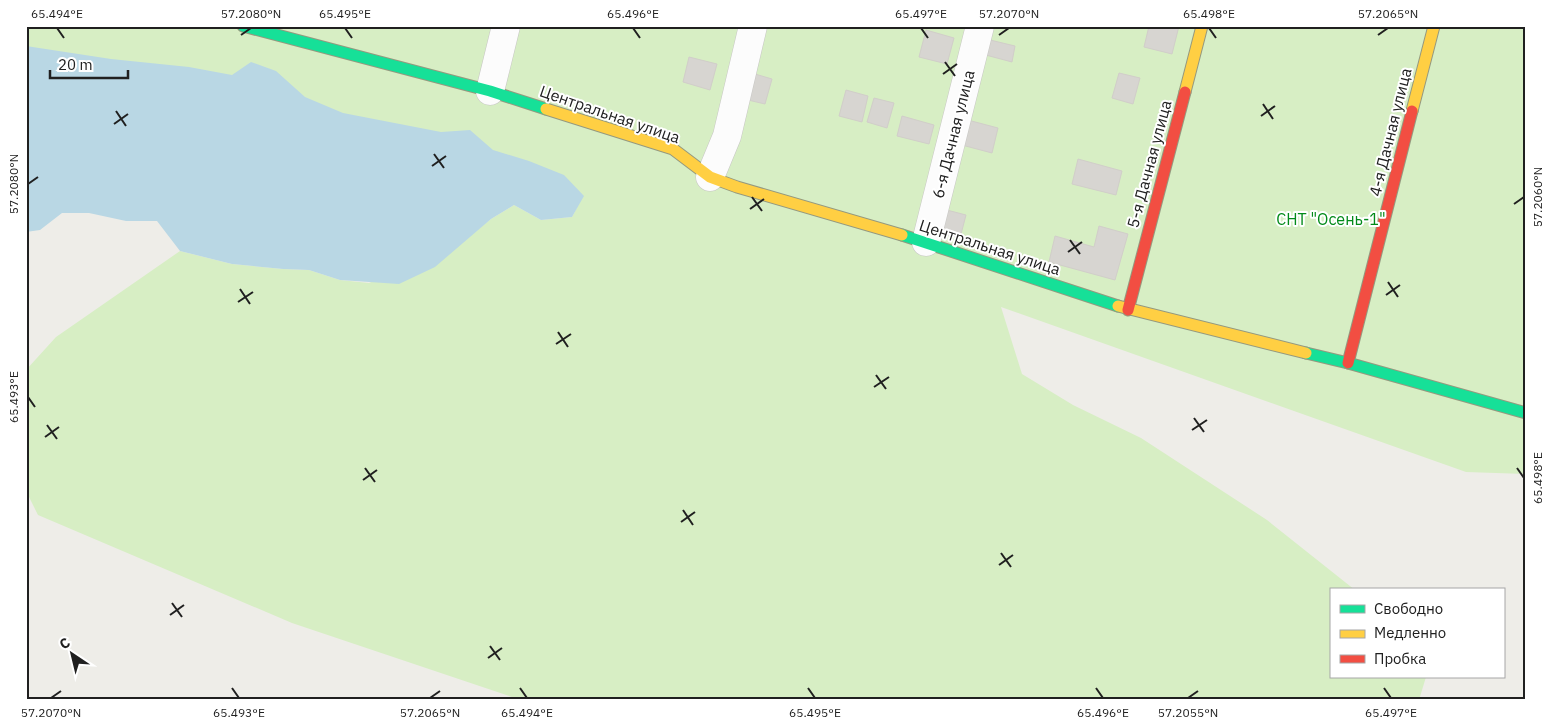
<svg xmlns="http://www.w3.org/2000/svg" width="1552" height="726" font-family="'IBM Plex Sans',sans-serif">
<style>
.grass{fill:#d7eec4}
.water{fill:#b9d7e4}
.building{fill:#d7d5d1;stroke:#d1cec9}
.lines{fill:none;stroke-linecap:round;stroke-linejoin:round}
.street-casing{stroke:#c7c6c4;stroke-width:29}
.fast-casing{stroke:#95997f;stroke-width:13}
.slow-casing{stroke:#95997f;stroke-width:13}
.jam-casing{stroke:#95997f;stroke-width:13}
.street{stroke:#fcfcfc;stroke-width:28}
.fast{stroke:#16e098;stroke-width:11}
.slow{stroke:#ffcf43;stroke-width:11}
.jam{stroke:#f24e42;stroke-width:11}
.ticks{fill:none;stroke:#202020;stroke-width:2}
.labels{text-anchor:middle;stroke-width:4;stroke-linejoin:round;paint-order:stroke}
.street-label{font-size:16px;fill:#202020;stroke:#fff}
.park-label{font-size:16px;fill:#028a19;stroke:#fff}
.neatline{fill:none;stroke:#202020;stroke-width:2}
.ticks-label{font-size:12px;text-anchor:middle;fill:#202020}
</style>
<rect width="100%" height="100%" fill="#eeede8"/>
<path class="grass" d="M 26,26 L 1526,26 L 1526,474 L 1466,472 L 1001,307 L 1022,374 L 1073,405 L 1141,438 L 1267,520 L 1355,590 L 1331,590 L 1331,677 L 1426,677 L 1419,700 L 521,700 L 292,623 L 38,515 L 26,491 L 26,370 L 56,337 L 180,251 L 232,264 L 283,269 L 309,270 L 340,280 L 369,283 L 467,238 L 491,219 L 514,205 L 541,220 L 572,217 L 583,196 L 26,48 Z"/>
<path class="water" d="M 26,46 L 111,59 L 189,67 L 232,75 L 251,62 L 276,71 L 305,97 L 343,113 L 441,132 L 470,130 L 493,150 L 529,161 L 564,175 L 584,196 L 572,217 L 541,220 L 514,205 L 491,219 L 435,267 L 399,284 L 340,280 L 309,270 L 283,269 L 232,264 L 180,251 L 157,221 L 126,221 L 89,213 L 62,213 L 40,230 L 26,232 Z"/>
<g class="building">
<path d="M 1149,26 L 1179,26 L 1172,54 L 1144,47 Z"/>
<path d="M 926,30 L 954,38 L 947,64 L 919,57 Z"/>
<path d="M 986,39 L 1015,46 L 1012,62 L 982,54 Z"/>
<path d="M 689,57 L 717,64 L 710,90 L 683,82 Z"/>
<path d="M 1119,73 L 1140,78 L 1133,104 L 1112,98 Z"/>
<path d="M 755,74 L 772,79 L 765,104 L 748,100 Z"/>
<path d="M 846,90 L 868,96 L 862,122 L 839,116 Z"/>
<path d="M 874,98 L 894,103 L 887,128 L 867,122 Z"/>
<path d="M 902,116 L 934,125 L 929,144 L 897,136 Z"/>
<path d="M 964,119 L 998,128 L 992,153 L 958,144 Z"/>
<path d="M 1078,159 L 1122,171 L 1116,195 L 1072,184 Z"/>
<path d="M 943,209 L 966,215 L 960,238 L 936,232 Z"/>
<path d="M 1099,226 L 1128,234 L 1115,280 L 1049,262 L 1055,236 L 1094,247 Z"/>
</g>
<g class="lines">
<defs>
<g id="street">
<path d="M 490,91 L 506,26"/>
<path d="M 710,177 L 727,136 L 753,26"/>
<path d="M 926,242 L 980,26"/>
</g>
<g id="fast">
<path d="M 243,26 L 490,91 L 546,109"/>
<path d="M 902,235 L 1118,306"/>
<path d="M 1306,353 L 1348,363 L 1526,413"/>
</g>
<g id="slow">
<path d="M 1185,92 L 1202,26"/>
<path d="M 546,109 L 673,149 L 710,177 L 737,187 L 902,235"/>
<path d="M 1412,111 L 1434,26"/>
<path d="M 1118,306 L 1306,353"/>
</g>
<g id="jam">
<path d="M 1128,310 L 1185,92"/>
<path d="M 1348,363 L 1412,111"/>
</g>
</defs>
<use href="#street" class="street-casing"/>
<use href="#fast" class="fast-casing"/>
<use href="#slow" class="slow-casing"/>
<use href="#jam" class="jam-casing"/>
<use href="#street" class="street"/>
<use href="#fast" class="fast"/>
<use href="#slow" class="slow"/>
<use href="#jam" class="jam"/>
</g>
<path class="ticks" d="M 57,28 L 64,38M 345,28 L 352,38M 633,28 L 640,38M 921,28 L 928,38M 1209,28 L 1216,38M 241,35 L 251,28M 999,35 L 1009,28M 1378,35 L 1388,28M 945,62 L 955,76M 943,74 L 957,64M 1263,104 L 1273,119M 116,111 L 126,126M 1261,116 L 1275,106M 114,124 L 128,114M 434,154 L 444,168M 432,166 L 446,156M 28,184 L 38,177M 752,197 L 762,211M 1514,204 L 1524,197M 750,209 L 764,199M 1070,240 L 1080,254M 1068,252 L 1082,242M 1388,282 L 1398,297M 240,289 L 250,304M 1386,295 L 1400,285M 238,302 L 253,292M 558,332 L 568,347M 556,344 L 571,334M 876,375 L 886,389M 874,387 L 889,377M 28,397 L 35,407M 1194,418 L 1204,432M 47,425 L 57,439M 1192,430 L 1207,420M 45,437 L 59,427M 365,468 L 375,482M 1517,468 L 1524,478M 363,480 L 377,470M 683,510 L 693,525M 681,522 L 695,512M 1001,553 L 1011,567M 999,565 L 1013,555M 172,603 L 182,617M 170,615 L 184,605M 490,646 L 500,660M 488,658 L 502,648M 232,688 L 239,698M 520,688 L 527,698M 808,688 L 815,698M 1096,688 L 1103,698M 1384,688 L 1391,698M 51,698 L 61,691M 430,698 L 440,691M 1188,698 L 1198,691"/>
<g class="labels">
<g class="street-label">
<text transform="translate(610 114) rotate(19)" y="6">Центральная улица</text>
<text transform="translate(1390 132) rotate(-76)" y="6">4-я Дачная улица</text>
<text transform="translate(953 134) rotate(-76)" y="6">6-я Дачная улица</text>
<text transform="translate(1149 164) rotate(-75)" y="6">5-я Дачная улица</text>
<text transform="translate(990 247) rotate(18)" y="6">Центральная улица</text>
</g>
<g class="park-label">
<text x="1331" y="225">СНТ "Осень-1"</text>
</g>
</g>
<rect width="1552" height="726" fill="none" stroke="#ffffff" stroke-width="55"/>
<rect x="1330" y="588" width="175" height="90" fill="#ffffff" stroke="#a6a6a6"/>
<rect x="1340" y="605" width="25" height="8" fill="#16e098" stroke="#a6a6a6"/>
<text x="1374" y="614" font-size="15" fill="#202020">Свободно</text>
<rect x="1340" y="630" width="25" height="8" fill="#ffcf43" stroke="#a6a6a6"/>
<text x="1374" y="638" font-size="15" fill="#202020">Медленно</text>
<rect x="1340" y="655" width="25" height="8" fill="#f24e42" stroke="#a6a6a6"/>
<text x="1374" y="664" font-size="15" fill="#202020">Пробка</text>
<g transform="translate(72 654) rotate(325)" stroke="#ffffff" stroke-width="4" paint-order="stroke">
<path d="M0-4L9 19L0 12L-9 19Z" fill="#202020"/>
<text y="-8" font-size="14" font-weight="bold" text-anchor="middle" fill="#202020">С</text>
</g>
<path d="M50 70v8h78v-8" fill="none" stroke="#202020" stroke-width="2.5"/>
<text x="58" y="70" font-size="15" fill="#202020" stroke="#ffffff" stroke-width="4" paint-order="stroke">20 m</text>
<rect x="28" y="28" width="1496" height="670" class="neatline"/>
<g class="ticks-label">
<text x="57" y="18">65.494°E</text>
<text x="251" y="18">57.2080°N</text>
<text x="345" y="18">65.495°E</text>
<text x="633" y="18">65.496°E</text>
<text x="921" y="18">65.497°E</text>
<text x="1009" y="18">57.2070°N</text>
<text x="1209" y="18">65.498°E</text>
<text x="1388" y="18">57.2065°N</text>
<text transform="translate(14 184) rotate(-90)" y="4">57.2080°N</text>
<text transform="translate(1538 197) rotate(-90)" y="4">57.2060°N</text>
<text transform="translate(14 397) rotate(-90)" y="4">65.493°E</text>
<text transform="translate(1538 478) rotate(-90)" y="4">65.498°E</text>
<text x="51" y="717">57.2070°N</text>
<text x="239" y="717">65.493°E</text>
<text x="430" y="717">57.2065°N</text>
<text x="527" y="717">65.494°E</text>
<text x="815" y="717">65.495°E</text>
<text x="1103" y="717">65.496°E</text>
<text x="1188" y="717">57.2055°N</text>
<text x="1391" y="717">65.497°E</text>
</g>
</svg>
